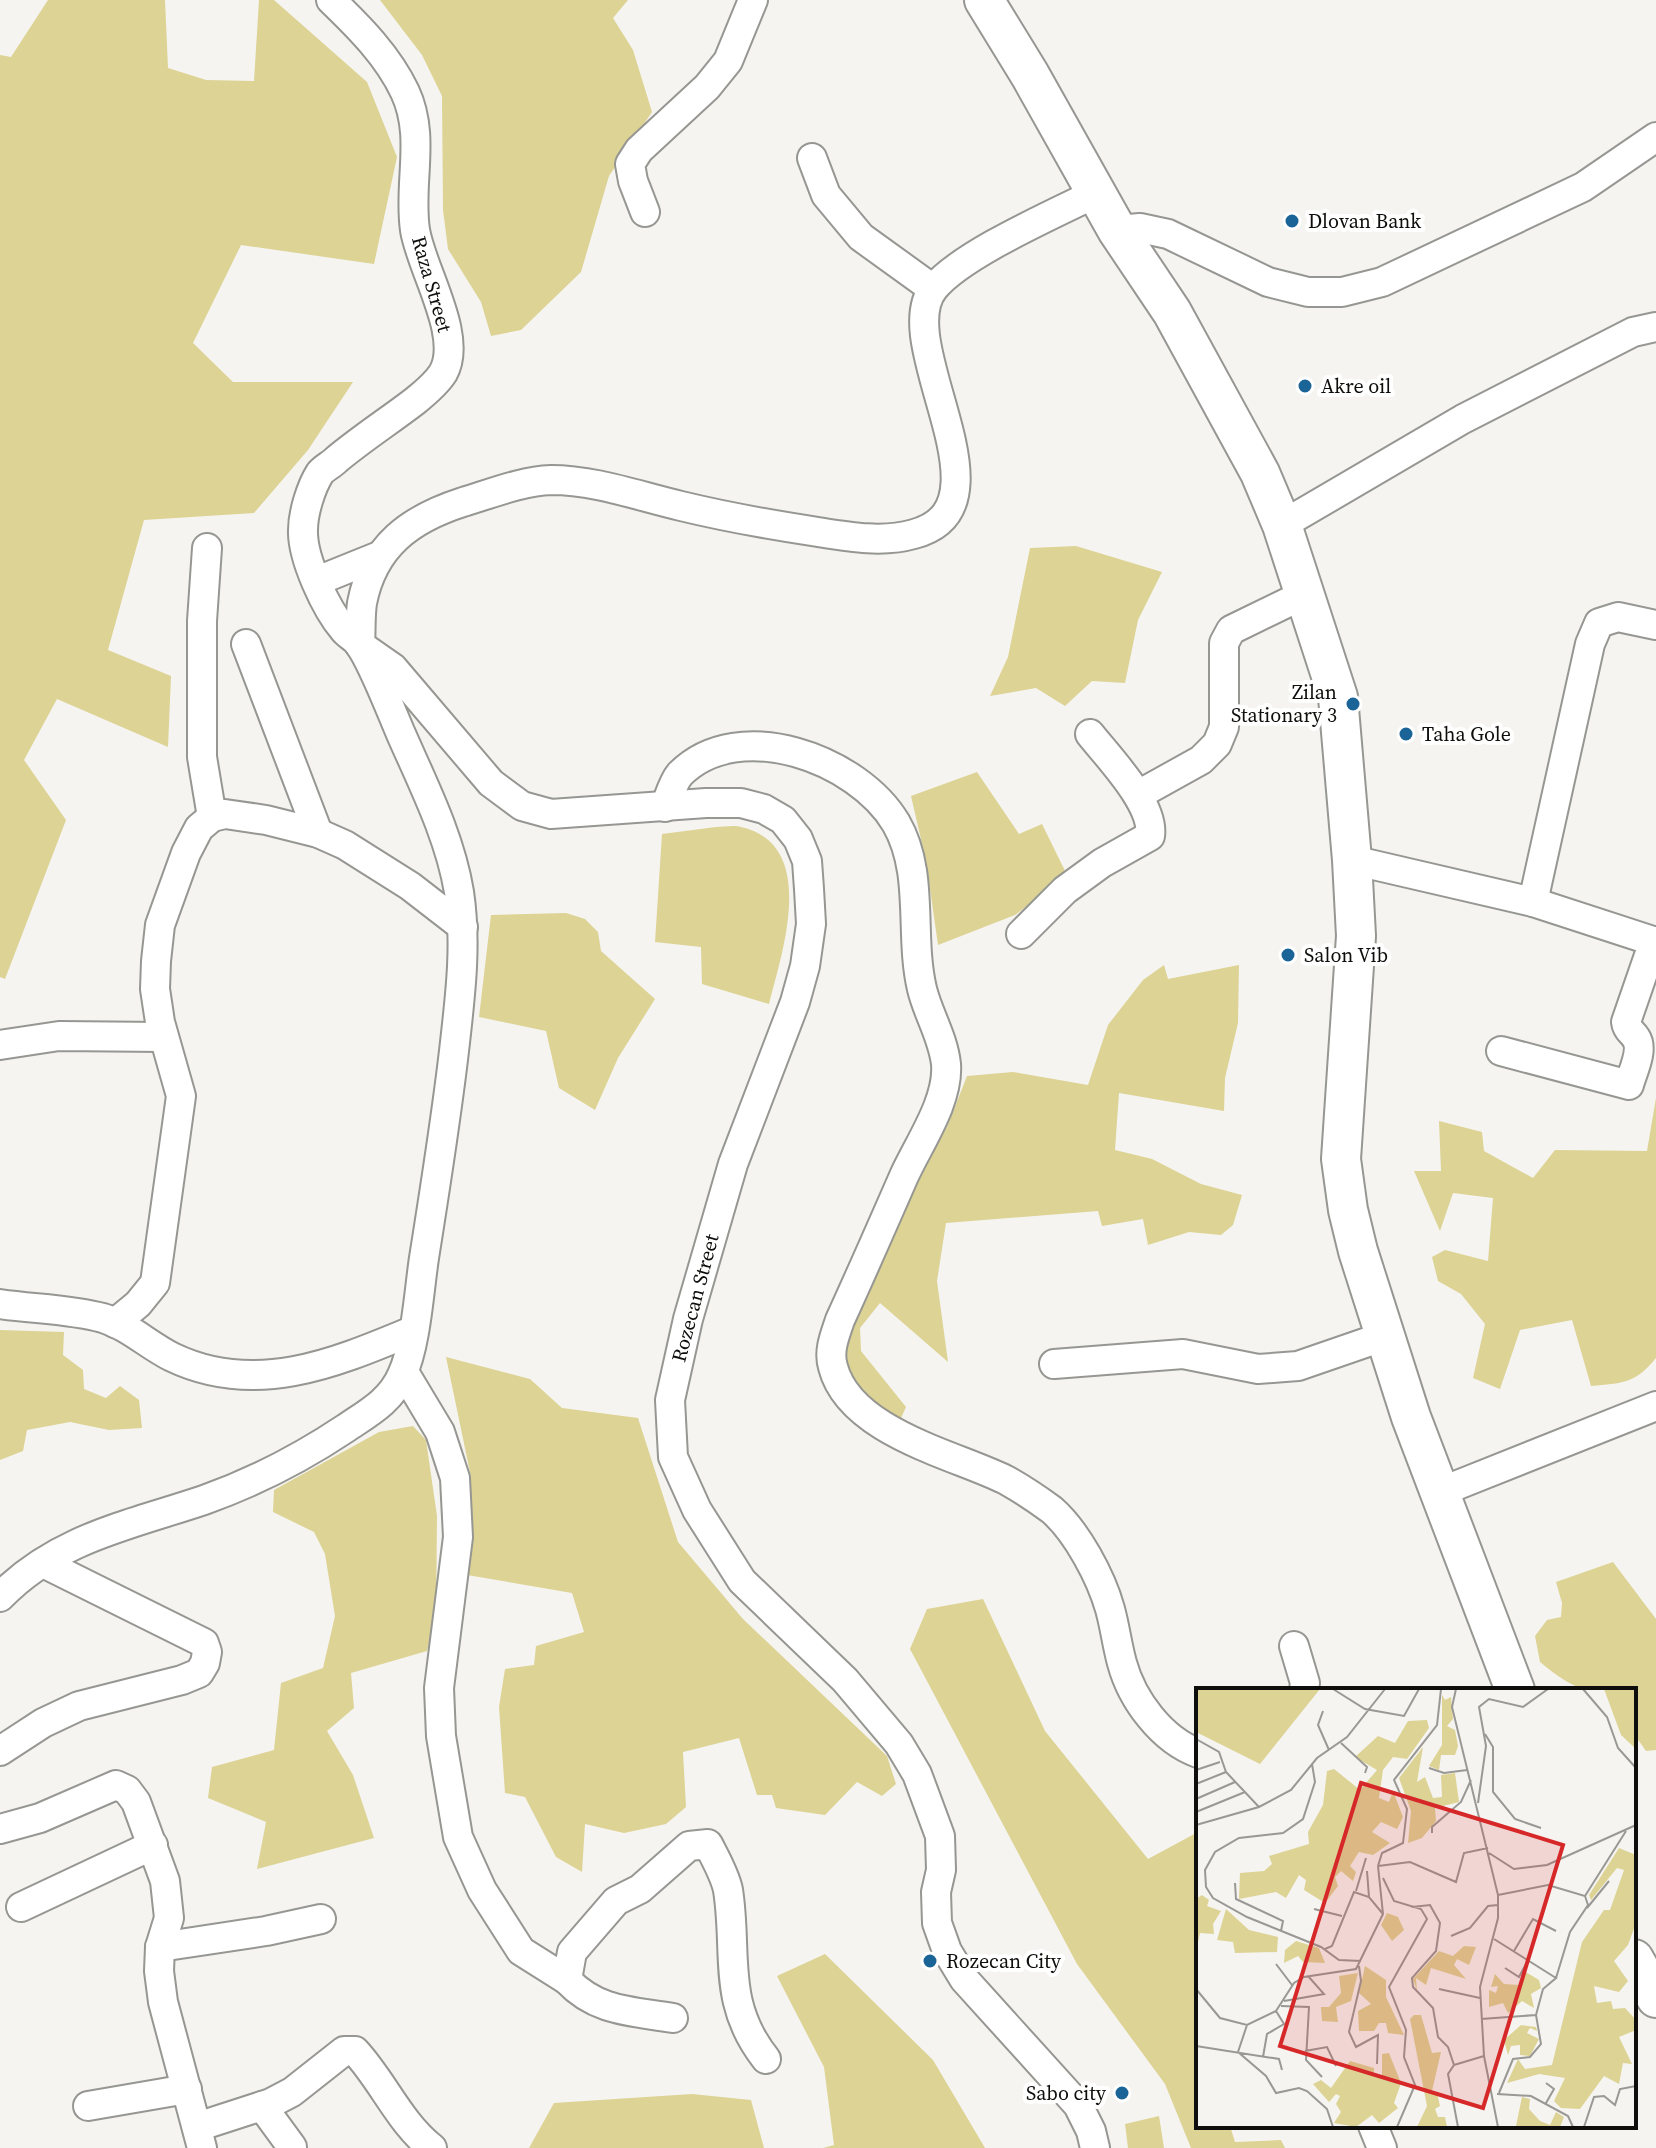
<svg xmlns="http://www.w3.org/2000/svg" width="1656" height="2148" font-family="'Source Serif 4',serif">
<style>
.green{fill:#ddd394}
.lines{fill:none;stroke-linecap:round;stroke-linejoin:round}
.street-casing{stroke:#969692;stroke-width:32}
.secondary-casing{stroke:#969692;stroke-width:42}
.street{stroke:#fff;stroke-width:28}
.secondary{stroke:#fff;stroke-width:38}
.poi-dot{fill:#1b6498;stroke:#fff;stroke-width:3}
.labels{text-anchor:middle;stroke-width:8;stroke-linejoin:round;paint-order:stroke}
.poi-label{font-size:20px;fill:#0e0e0c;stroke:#fff;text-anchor:start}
.street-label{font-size:20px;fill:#0e0e0c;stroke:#fff}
.inset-road{fill:none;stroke:#999895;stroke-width:2}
.view{fill:#d62828;fill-opacity:0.15;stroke:#d62828;stroke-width:4}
.inset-edge{fill:none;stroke:#0e0e0c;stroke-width:4}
</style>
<rect width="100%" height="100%" fill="#f5f4f0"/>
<g class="green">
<path d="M 48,0 L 165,0 L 168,68 L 206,80 L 254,81 L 259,0 L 274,0 L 367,82 L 397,157 L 374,264 L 241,245 L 193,343 L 233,382 L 353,382 L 308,450 L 254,513 L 144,520 L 108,650 L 171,676 L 168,747 L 57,699 L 24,760 L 66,820 L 5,979 L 0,977 L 0,55 L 11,57 Z"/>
<path d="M 380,0 L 628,0 L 613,18 L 633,50 L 652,112 L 609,176 L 581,272 L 521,330 L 491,336 L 481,302 L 448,249 L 443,210 L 442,96 L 422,55 Z"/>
<path d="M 1076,546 L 1162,572 L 1138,620 L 1125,683 L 1092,681 L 1065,706 L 1036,688 L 990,696 L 1008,657 L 1030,548 Z"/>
<path d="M 977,772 L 1019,834 L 1042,824 L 1067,875 L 1015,915 L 938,945 L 926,861 L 911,796 Z"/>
<path d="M 716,827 C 723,827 734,825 741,827 C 819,845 782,952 769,1004 L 702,984 L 701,947 L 655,942 L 662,834 Z"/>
<path d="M 566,913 L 585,919 L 598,932 L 601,951 L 655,999 L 618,1058 L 595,1110 L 559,1088 L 546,1031 L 479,1017 L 491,915 Z"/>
<path d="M 1164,965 L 1168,979 L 1239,965 L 1238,1023 L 1225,1078 L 1224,1111 L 1119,1093 L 1115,1150 L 1152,1159 L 1201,1184 L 1242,1195 L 1233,1225 L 1221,1235 L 1189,1232 L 1148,1245 L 1143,1219 L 1102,1226 L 1098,1211 L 946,1223 L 937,1281 L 948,1362 L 880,1303 L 860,1328 L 861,1351 L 906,1407 L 898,1425 C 866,1401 846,1389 842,1347 L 914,1186 L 947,1127 L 967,1076 L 1013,1072 L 1088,1085 L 1108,1025 L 1143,980 Z"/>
<path d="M 1656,1098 L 1656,1358 C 1635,1384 1622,1383 1591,1386 L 1572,1320 L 1520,1330 L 1500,1389 L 1473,1378 L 1485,1324 L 1461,1294 L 1438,1281 L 1432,1257 L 1445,1250 L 1488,1261 L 1493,1198 L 1453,1193 L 1440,1231 L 1414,1171 L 1441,1171 L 1439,1121 L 1482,1132 L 1484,1151 L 1533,1178 L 1555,1150 L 1647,1151 Z"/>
<path d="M 0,1330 L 64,1332 L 63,1355 L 83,1370 L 84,1389 L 106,1398 L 120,1386 L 139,1400 L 142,1428 L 109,1430 L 70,1422 L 27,1430 L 23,1451 L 0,1460 Z"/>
<path d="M 446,1357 L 530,1379 L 562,1408 L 638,1418 L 678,1542 L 743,1619 L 887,1756 L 896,1784 L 882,1796 L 857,1782 L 825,1815 L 776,1808 L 772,1795 L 757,1795 L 739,1738 L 683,1752 L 686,1807 L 666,1824 L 624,1833 L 585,1824 L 582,1872 L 556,1857 L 525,1797 L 505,1793 L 499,1707 L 505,1669 L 534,1665 L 536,1646 L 584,1632 L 572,1593 L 467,1575 L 471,1477 Z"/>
<path d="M 413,1426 L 426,1440 L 437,1516 L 436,1617 L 427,1651 L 351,1673 L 354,1708 L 327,1731 L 353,1775 L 374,1838 L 257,1869 L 266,1822 L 208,1798 L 212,1767 L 274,1750 L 281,1683 L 323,1668 L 335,1616 L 325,1554 L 314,1532 L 273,1512 L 274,1490 L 379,1432 Z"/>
<path d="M 1613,1562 L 1656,1619 L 1656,1750 L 1646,1751 L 1634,1734 L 1634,1690 C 1585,1690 1580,1695 1540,1662 L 1535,1636 L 1547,1620 L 1561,1617 L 1562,1603 L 1556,1582 Z"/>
<path d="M 983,1599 L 1045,1731 L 1148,1859 L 1198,1832 L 1198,2126 L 1230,2126 L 1235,2142 L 1281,2140 L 1285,2148 L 1191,2148 L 1165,2084 L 1077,1964 L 910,1649 L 927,1609 Z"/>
<path d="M 825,1954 L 933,2060 L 985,2148 L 823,2148 L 834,2145 L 824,2067 L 777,1976 Z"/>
<path d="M 692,2094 L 751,2100 L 764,2148 L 529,2148 L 554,2103 Z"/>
<path d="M 1159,2116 L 1164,2148 L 1128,2148 L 1125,2124 Z"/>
</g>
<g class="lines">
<defs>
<g id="street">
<path d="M 812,158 L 826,195 L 861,237 L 933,289"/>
<path d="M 645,212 L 633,181 L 630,164 L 639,150 L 707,87 L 728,61 L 753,0"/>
<path d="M 1117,230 L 1140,228 L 1168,234 L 1268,282 L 1308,292 L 1342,292 L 1382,282 L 1583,187 L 1656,137"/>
<path d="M 1282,525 L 1463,419 L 1633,332 L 1656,327"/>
<path d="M 207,548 L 202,621 L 202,757 L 212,817"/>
<path d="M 317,581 L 379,556"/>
<path d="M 246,644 L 318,833"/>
<path d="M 360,645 L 393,668 L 491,783 L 522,806 L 551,814 L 706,803 L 741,803 L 764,809 L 783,820 L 798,839 L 807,861 L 809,889 L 811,924 L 805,966 L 795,1002 L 733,1164 L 688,1319 L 670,1400 L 673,1457 L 697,1510 L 742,1581 L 845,1680 L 899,1744 L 917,1774 L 940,1836 L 941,1870 L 936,1892 L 937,1923 L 947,1951 L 964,1979 L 1078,2105 L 1091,2131 L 1095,2148"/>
<path d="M 360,645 C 361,631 360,616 362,603 C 373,546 410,519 463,502 C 490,494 522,481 551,480 C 595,480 638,496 681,506 C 726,517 772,525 818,532 C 849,537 883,543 914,534 C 1018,506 889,343 934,288 C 962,254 1054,214 1096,193"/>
<path d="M 1138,795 L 1201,760 L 1217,744 L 1224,727 L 1224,643 L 1231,630 L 1305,594"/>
<path d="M 665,807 C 669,797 673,782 680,774 C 739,715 858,759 896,823 C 925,873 909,934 922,989 C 928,1014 943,1037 946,1064 C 949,1101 919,1143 904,1176 C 883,1224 862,1272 840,1320 C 835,1335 828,1351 833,1367 C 850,1432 953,1454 1006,1480 C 1022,1489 1037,1499 1052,1510 C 1077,1532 1101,1577 1110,1609 C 1115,1627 1117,1645 1122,1663 C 1132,1700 1162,1740 1198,1753"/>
<path d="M 1352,860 L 1533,902 L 1656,942"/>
<path d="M 1533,902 L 1590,644 L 1599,623 L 1618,617 L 1656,625"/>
<path d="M 1021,934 L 1065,890 L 1102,863 L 1150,836 C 1155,805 1109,758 1090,734"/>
<path d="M 0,1045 L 59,1036 L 163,1037"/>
<path d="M 1501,1051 L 1629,1085 C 1632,1073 1644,1050 1636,1038 C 1632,1031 1627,1031 1626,1022 L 1654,941"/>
<path d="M 0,1304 C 34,1309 70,1309 103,1318 C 129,1326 148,1345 172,1357 C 255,1397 335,1363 412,1331"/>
<path d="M 115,1323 L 138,1304 L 155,1283 L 181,1096 L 160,1022 L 155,989 L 156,961 L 160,925 L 186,853 L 199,828 L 212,817 L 225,814 L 266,820 L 318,833 L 345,845 L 410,886 L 463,927"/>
<path d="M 1054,1364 L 1183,1354 L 1258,1369 L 1298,1366 L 1385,1336"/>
<path d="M 404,1372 L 440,1432 L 455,1478 L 458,1537 L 439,1688 L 441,1736 L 458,1837 L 482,1890 L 521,1951 L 567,1980 L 572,1952 L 616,1901 L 640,1889 L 689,1846 L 708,1844 C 715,1858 725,1875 728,1890 C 738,1954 721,2002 766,2059"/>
<path d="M 1440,1492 L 1656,1406"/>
<path d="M 0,1597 C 57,1538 130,1525 204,1500 C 255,1482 301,1458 346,1428 C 368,1413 391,1401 402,1375 C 416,1345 419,1291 424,1258 C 435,1189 446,1120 454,1051 C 460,998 467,945 459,892 C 450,837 423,784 401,734 C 391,711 372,661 359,644 C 355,638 348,635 344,630 C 326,609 302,558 303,530 C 303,513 311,487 320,473 C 324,468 331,465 336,460 C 361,439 389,421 415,401 C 425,393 436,384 443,373 C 464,336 421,269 415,230 C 408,183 426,137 405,92 C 388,56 360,28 331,0"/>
<path d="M 1294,1646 L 1305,1683 L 1304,1690"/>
<path d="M 0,1751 L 43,1723 L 79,1706 L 182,1680 L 199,1673 L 205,1663 L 207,1652 L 204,1643 L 43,1563"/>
<path d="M 0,1829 L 40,1818 L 116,1785 L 127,1790 L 136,1802 L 165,1881 L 169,1918 L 160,1947 L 159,1971 L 163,2002 L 202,2148"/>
<path d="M 21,1907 L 153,1845"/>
<path d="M 160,1947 L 266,1931 L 321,1919"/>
<path d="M 567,1980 C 597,2012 632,2011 673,2018"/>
<path d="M 88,2106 L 187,2089"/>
<path d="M 262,2106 L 292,2147"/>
<path d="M 1373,2126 L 1382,2148"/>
<path d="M 197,2127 L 271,2103 L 292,2092 L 344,2051 L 355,2051 C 383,2081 399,2122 432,2148"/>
</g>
<g id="secondary">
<path d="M 984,0 L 1030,75 L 1117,230 L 1172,312 L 1260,473 L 1282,525 L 1338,697 L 1352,860 L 1356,936 L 1341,1159 L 1348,1210 L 1358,1251 L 1411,1417 L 1515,1690"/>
<path d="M 1634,1959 L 1656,1998"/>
</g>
</defs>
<use href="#street" class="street-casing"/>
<use href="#secondary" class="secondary-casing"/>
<use href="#street" class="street"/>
<use href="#secondary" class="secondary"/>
</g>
<g class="poi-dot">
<circle cx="1292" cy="221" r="8"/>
<circle cx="1305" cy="386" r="8"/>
<circle cx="1353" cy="704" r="8"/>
<circle cx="1406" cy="734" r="8"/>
<circle cx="1288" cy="955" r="8"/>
<circle cx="930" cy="1961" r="8"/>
<circle cx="1122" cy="2093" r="8"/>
</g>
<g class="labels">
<g class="poi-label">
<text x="1308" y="228">Dlovan Bank</text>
<text x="1321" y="393">Akre oil</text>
<text x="1337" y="699" text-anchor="end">Zilan<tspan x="1337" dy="23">Stationary 3</tspan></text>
<text x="1422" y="741">Taha Gole</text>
<text x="1304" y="962">Salon Vib</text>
<text x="946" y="1968">Rozecan City</text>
<text x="1106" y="2100" text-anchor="end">Sabo city</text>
</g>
<g class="street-label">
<text transform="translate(432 284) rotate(74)" y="7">Raza Street</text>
<text transform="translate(695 1298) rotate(-75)" y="7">Rozecan Street</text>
</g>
</g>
<g transform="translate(1196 1688)">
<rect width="440" height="440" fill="#f5f4f0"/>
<path d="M 0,1 L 124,1 L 64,76 L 0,44 ZM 408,1 L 440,1 L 440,61 L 425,47 ZM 246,7 L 249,12 L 255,9 L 257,31 L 251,38 L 259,42 L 262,58 L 259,67 L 245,67 L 243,82 L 233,78 L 246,57 ZM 212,33 L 231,32 L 233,40 L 211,71 L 197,69 L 187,82 L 183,110 L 193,114 L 197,103 L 207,129 L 201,141 L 185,134 L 176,144 L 194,155 L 177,167 L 163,164 L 154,178 L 160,184 L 157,193 L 145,183 L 139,189 L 142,198 L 129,215 L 108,202 L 110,192 L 103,187 L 90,210 L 80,204 L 43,211 L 44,185 L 68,183 L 76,176 L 73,168 L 113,156 L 112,144 L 127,117 L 131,83 L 138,81 L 164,102 L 181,82 L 159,69 L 182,48 L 199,55 ZM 227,59 L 221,94 L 229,89 L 237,110 L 246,109 L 245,87 L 259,85 L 263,114 L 239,120 L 240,133 L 226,150 L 212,155 L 215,123 L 203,90 ZM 423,160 L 440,167 L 440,235 L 432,257 L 418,273 L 432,293 L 423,304 L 398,298 L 401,315 L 415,313 L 417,321 L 429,320 L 440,332 L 440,342 L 423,349 L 436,376 L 427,375 L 423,396 L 408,388 L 384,421 L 365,420 L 358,413 L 369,390 L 343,386 L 311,395 L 322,371 L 329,381 L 356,377 L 386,254 L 408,222 L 414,222 L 428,182 L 421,180 L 395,212 L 393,207 ZM 6,207 L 13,212 L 11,218 L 25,223 L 17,236 L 18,246 L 4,245 L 0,264 L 0,211 ZM 30,221 L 53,242 L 82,249 L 81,264 L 39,265 L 37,254 L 21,252 ZM 191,225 L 202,229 L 208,242 L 196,253 L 185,237 ZM 100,253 L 123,260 L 129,275 L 107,274 L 102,268 L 88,275 L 89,262 ZM 268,258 L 280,259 L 273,277 L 261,271 L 258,277 L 270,291 L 235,280 L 230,297 L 220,290 L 221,303 L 217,291 L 243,263 L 257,268 ZM 169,278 L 190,292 L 190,309 L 208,347 L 192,345 L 190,335 L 183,335 L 178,343 L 163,343 L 162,323 L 175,316 L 163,305 ZM 328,283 L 343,292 L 345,300 L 335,306 L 338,320 L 326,313 L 312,325 L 307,315 L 293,319 L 293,302 L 300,305 L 302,298 L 295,299 L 299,286 L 308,296 L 323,297 ZM 162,285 L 155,313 L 140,319 L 142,334 L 126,333 L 125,319 L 133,319 L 145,305 L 143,288 ZM 218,327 L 225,327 L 236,365 L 245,364 L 236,403 L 241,405 L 244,418 L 239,421 L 242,429 L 249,429 L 251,439 L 221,439 L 231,418 L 214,331 ZM 325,337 L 340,339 L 341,343 L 334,340 L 331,345 L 343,351 L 334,368 L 324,367 L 324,357 L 315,358 L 312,367 L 308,352 ZM 193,365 L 205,395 L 198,415 L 202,420 L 183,435 L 176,427 L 160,439 L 138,435 L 145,424 L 140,416 L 144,408 L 140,406 L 133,414 L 117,396 L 125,392 L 135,400 L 154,373 L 178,380 L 178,388 L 186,389 L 186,366 ZM 326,409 L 334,411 L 333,421 L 344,433 L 354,437 L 360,424 L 368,429 L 364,439 L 320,438 Z" fill="#ddd394"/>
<path class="inset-road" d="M 137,1 L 169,21 L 208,28 L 223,1M 260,1 L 256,19 L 302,207 L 302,230 L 284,299 L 288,368 L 302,439M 387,1 L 411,29 L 422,60 L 440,80M 127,23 L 122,37 L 133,62M 289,46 L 297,59 L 297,104 L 319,131 L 345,140M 0,51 L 23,64 L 30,84 L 63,119M 145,55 L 171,79 L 169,85M 116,76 L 119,94 L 107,131 L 87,145 L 43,150 L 19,164 L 9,182 L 10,199 L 17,210 L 51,229 L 125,259 L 143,272 L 165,273M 233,80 L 248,85 L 271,82M 0,82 L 24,74M 0,96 L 30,84M 0,111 L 39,94M 282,115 L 290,58 L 283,19 L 293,11 L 327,19 L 352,1M 0,124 L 49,104M 0,137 L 63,119 L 95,102 L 121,70 L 151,49 L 189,1M 236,145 L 236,139 L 265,114 L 275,92M 293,165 L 318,181 L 351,177 L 440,137M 182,178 L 186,165 L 207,155 L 211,121 L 198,92 L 241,37 L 245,1M 182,178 L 214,174 L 260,194 L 268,165 L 292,160M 171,183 L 173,209M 187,190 L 198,213 L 225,221 L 231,231 L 193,299 L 210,342 L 208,369 L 219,397 L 201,439M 39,195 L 40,211 L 87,233 L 85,243M 160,203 L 170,170M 302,207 L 352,197 L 389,208 L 392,217 L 374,244 L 360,290M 389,208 L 430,143M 216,219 L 234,217 L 244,235 L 240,263 L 216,290 L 217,299 L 237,320 L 242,349 L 252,359 L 258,377 L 288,368M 391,220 L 413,193M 118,221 L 146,228M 255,248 L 274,240 L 292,218 L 302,217M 298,251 L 360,290 L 347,301 L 340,327 L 345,356 L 334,369 L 317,371 L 303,405M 129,261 L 136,258 L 158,204 L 173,209 L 187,226M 318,263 L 337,231 L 360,243M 80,276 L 96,297M 163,278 L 165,293 L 153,344 L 160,359 L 182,347 L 181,376M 309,280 L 323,289 L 332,272M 0,301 L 24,330 L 51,337 L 80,323 L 98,295 L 108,289 L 160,281 L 187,226 L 182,178M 243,301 L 284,310M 88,313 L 128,306 L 112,288M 85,318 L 113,319 L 110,372 L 126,389M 285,331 L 340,327M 0,358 L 83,371 L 86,382M 109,363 L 131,359 L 140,378M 42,364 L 70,388 L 80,405 L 103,400 L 111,403 L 131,421 L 137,439M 42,364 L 51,337M 67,369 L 71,346 L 88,336 L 80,323M 258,377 L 252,386 L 262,439M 350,395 L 358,401 L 350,415M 301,406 L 335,408 L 372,428 L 377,439M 388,439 L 398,409 L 408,408 L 419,417 L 424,401 L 440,398"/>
<path class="view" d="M 165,95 L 367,157 L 287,420 L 84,358 Z"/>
<rect width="440" height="440" class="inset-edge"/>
</g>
</svg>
